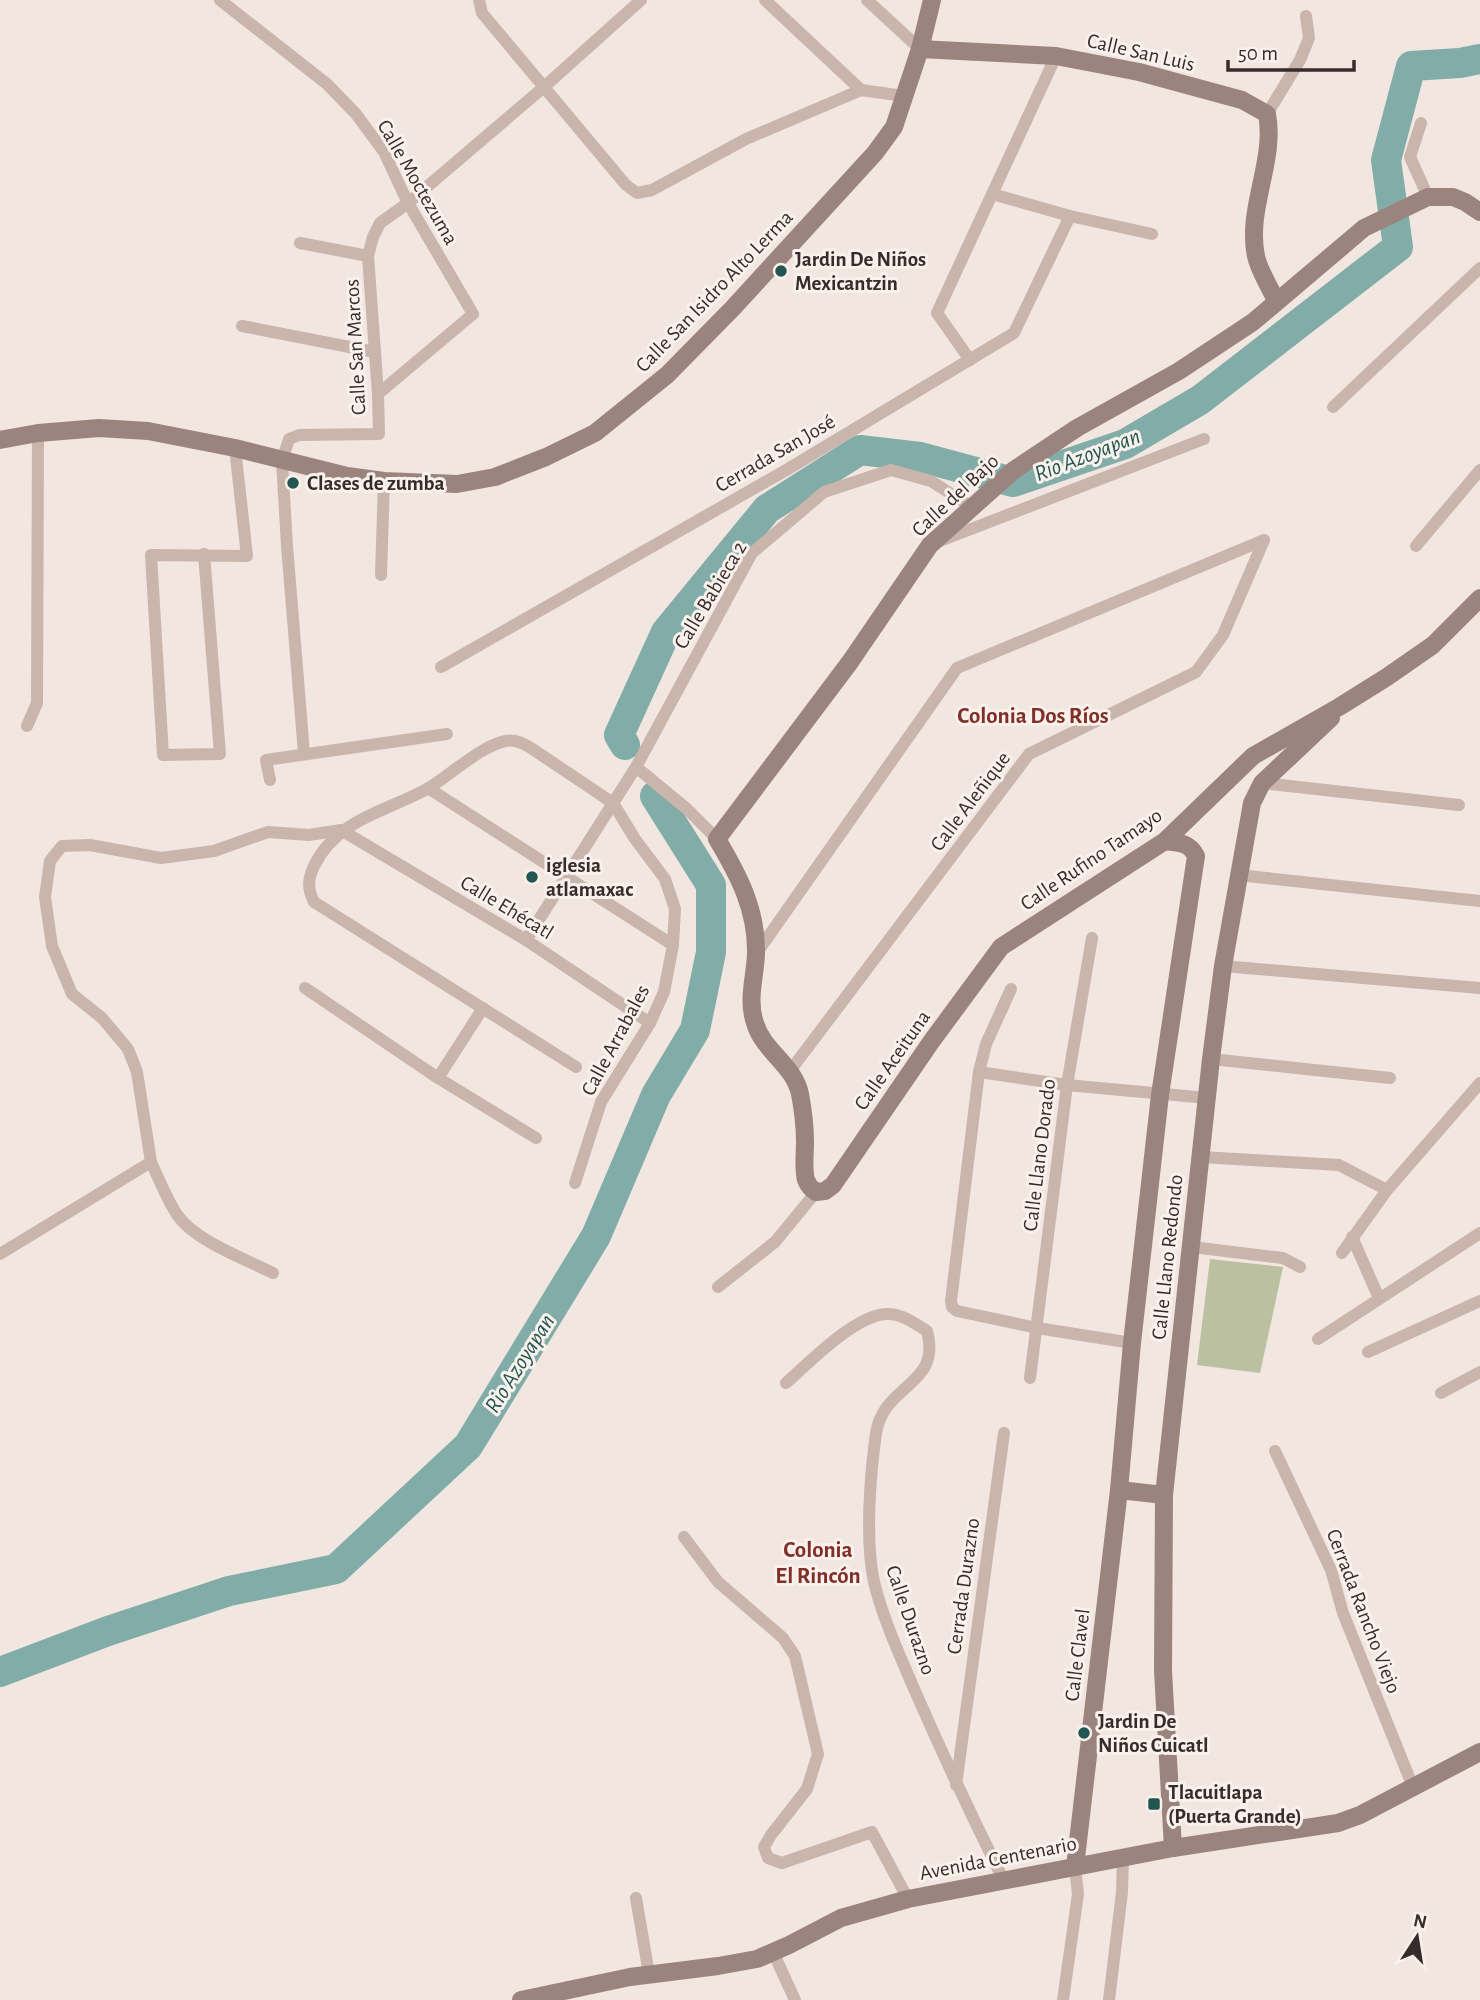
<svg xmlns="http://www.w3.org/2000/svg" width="1480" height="2000" font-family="'Alegreya Sans',sans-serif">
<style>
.garden{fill:#bac0a0}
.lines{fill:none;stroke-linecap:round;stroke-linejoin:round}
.river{stroke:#81aca7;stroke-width:30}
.street{stroke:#c9b5ac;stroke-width:12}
.secondary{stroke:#9c847e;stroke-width:18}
.poi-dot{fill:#235651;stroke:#f9f1ec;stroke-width:2.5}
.labels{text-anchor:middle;stroke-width:6;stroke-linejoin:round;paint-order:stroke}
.street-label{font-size:21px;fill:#372c2b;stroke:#f9f1ec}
.poi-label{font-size:21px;font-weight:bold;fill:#372c2b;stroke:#f9f1ec;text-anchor:start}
.water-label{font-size:23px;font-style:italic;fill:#235651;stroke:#f9f1ec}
.neighbourhood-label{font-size:23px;font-weight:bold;fill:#813029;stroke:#f9f1ec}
</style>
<rect width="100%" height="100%" fill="#f1e6e0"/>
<path class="garden" d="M 1210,1259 L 1283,1267 L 1260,1373 L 1197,1365 Z"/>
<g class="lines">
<g class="river">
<path d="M 625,745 L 619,735 L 666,632 L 767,509 L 860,450 L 920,457 L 1013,482 L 1125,444 L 1200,400 L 1398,247 L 1386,160 L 1411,66 L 1460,63 L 1480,59"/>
<path d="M 0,1672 L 108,1631 L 229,1591 L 336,1569 L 468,1446 L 596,1236 L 656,1095 L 695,1030 L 711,952 L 711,885 L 655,796"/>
</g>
<g class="street">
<path d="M 220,0 L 327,84 L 356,114 L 384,152 L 408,203 L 473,314 L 378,394"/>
<path d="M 479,0 L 482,13 L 626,185 L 637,193 L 652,190 L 746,139 L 861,90 L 904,96"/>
<path d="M 765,0 L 861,90"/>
<path d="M 867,0 L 920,49"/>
<path d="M 1267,114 L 1300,60 L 1309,38 L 1306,16"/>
<path d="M 1421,123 L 1410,157 L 1428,197"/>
<path d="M 992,194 L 1070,216 L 1152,234"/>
<path d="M 300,243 L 368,256"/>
<path d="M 242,326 L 375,352"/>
<path d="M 970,360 L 937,313 L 1056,56"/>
<path d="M 1333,407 L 1480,268"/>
<path d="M 940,541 L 1204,439"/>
<path d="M 1416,546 L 1480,470"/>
<path d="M 204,554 L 220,754 L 163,755 L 151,555 L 247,556 L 235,448"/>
<path d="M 381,575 L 384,481"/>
<path d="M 441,667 L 788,469 L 1014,333 L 1070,216"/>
<path d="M 27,726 L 37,703 L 38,433"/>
<path d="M 304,753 L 287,546 L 282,461 L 289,439 L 299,435 L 379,434 L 378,394 L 368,256 L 373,237 L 380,223 L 408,203 L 544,87 L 641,0"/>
<path d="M 636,767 L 687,809 L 717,839"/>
<path d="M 270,780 L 266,760 L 447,734"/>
<path d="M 1262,783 L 1459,805"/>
<path d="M 428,788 L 673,945"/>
<path d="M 1238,875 L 1480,901"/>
<path d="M 526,940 L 636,767 L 752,553 L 824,492 L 891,470 L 931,481 L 973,508"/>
<path d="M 756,954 L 957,668 L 1264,540"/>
<path d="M 1223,966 L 1480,988"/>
<path d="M 305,988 L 438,1078 L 536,1138"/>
<path d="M 1011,989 L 986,1044 L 979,1072 L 951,1301 L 952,1307 L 957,1311 L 1037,1328 L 1132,1343"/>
<path d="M 1211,1059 L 1390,1078"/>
<path d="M 790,1071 L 1029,754 L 1196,672 L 1223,635 L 1264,540"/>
<path d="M 979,1072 L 1067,1085 L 1207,1098"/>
<path d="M 438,1078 L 483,1008"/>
<path d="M 1201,1157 L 1339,1165 L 1387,1190"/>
<path d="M 151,1162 C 159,1179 167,1200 178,1216 C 196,1241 245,1259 273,1273"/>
<path d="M 575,1183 L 601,1102 L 650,1023 L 664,992 L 673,945 L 675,909 L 665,879 L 635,839 L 613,803 L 531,748 C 523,743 515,739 506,741 C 482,745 449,776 427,789 C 385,812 337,819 314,866 C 308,879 307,889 314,902 L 576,1067"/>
<path d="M 1352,1237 L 1379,1298"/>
<path d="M 1192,1247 L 1283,1258 L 1300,1267"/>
<path d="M 1342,1253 L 1387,1190 L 1480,1083"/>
<path d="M 0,1254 L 151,1162 L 137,1072 L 128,1049 L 102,1018 L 72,994 L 52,946 L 45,897 L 50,861 L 62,846 L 90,845 L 161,858 L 214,851 L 268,832 L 309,835 L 341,830 L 526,940 L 650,1023"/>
<path d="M 718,1287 L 775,1242 L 816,1192"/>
<path d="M 1318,1339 L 1480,1233"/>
<path d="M 1368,1352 L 1480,1301"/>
<path d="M 1030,1378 L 1067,1085 L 1092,938"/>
<path d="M 786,1383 C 810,1362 854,1316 886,1314 C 901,1313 914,1323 927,1331 C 942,1386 884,1383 876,1433 C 870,1476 865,1540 874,1582 C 883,1619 900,1656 915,1691 C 943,1755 972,1817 1003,1879"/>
<path d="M 1441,1393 L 1480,1372"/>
<path d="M 1275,1451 L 1331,1570 L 1343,1613 L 1413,1787"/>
<path d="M 684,1537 L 718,1582 L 783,1638 L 795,1656 L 818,1754 L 807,1789 L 771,1835 L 764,1847 L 768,1858 L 782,1863 L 872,1832 L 908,1899"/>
<path d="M 956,1785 L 1004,1433"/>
<path d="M 636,1898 L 649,1974"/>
<path d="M 773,1952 L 795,2000"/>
<path d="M 1063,2000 L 1078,1894 L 1075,1867"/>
<path d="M 1109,2000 L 1122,1892 L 1123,1858"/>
</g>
<g class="secondary">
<path d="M 920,49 L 1056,56 L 1139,72 L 1242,100 L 1267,114 C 1276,161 1246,209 1256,256 C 1259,271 1270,287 1276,301"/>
<path d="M 1480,212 L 1465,202 L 1453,197 L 1428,197 L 1364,228 L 1253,322 L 1179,371 L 1077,428 L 1014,470 L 930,545 L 850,662 L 717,839 C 739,876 757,910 756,954 C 755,978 747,1000 755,1023 C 763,1051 794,1065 800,1094 C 803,1110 805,1127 805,1142 C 805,1154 803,1169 806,1180 C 808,1185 811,1189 816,1192 L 825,1191 L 833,1185 L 931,1042 L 1001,947 L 1165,841 L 1253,756 L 1339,707 L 1387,677 L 1433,645 L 1480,598"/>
<path d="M 0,440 L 38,433 L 99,428 L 148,431 L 235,448 L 347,476 L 384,481 L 457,484 L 495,477 L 546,457 L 595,433 L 667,375 L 732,309 L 875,153 L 894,127 L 920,49 L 932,0"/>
<path d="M 1119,1490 L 1164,1495"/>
<path d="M 1173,1848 L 1163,1671 L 1164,1495 L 1211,1059 L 1223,966 L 1252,803 L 1262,783 L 1331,718"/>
<path d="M 1075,1867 L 1119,1490 L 1132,1343 L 1160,1095 L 1196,856 C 1189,842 1179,843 1165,841"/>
<path d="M 521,2000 L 630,1977 L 718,1966 L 757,1959 L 789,1945 L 841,1918 L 908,1899 L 1173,1848 L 1338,1823 L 1360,1815 L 1480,1752"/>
</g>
</g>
<g class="poi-dot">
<circle cx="781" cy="271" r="7"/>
<circle cx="293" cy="483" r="7"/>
<circle cx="532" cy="877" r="7"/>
<circle cx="1084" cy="1733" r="7"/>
<rect x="1147" y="1797" width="14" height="14" rx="3.5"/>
</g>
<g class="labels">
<g class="street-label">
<text transform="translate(1141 52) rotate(13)" y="7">Calle San Luis</text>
<text transform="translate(418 182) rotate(60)" y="7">Calle Moctezuma</text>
<text transform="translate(714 291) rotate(-46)" y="7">Calle San Isidro Alto Lerma</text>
<text transform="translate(355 347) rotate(-93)" y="7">Calle San Marcos</text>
<text transform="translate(775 453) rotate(-30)" y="7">Cerrada San José</text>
<text transform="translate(955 495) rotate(-43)" y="7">Calle del Bajo</text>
<text transform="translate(710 595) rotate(-59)" y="7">Calle Babieca 2</text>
<text transform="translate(970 801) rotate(-53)" y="7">Calle Aleñique</text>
<text transform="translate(1091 859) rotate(-34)" y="7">Calle Rufino Tamayo</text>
<text transform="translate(507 907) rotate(31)" y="7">Calle Ehécatl</text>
<text transform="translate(615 1040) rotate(-62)" y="7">Calle Arrabales</text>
<text transform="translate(892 1060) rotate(-55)" y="7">Calle Aceituna</text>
<text transform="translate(1039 1155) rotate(-83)" y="7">Calle Llano Dorado</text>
<text transform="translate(1167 1257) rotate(-84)" y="7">Calle Llano Redondo</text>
<text transform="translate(963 1586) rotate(-82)" y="7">Cerrada Durazno</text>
<text transform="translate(1364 1611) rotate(69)" y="7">Cerrada Rancho Viejo</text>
<text transform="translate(911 1620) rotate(71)" y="7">Calle Durazno</text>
<text transform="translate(1077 1655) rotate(-83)" y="7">Calle Clavel</text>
<text transform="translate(998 1858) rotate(-11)" y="7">Avenida Centenario</text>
</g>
<g class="poi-label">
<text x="795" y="266">Jardin De Niños<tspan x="795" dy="24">Mexicantzin</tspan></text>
<text x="307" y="490">Clases de zumba</text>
<text x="546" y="872">iglesia<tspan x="546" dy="24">atlamaxac</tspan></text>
<text x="1098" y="1728">Jardin De<tspan x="1098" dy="24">Niños Cuicatl</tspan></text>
<text x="1168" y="1799">Tlacuitlapa<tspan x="1168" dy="24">(Puerta Grande)</tspan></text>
</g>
<g class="water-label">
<text transform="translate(1087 454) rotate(-21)" y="8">Rio Azoyapan</text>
<text transform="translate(519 1363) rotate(-58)" y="8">Rio Azoyapan</text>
</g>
<g class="neighbourhood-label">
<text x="1033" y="723">Colonia Dos Ríos</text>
<text x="818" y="1557">Colonia<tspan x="818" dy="26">El Rincón</tspan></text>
</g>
</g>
<g transform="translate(1417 1937) rotate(12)" stroke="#f9f1ec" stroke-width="5" paint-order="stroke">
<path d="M0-5L12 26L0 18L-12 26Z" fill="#372c2b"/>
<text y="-10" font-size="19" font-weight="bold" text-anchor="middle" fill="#372c2b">N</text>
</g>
<path d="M1228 60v10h126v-10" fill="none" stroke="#372c2b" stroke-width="3.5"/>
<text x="1238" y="60" font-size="21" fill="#372c2b" stroke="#f9f1ec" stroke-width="5" paint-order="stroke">50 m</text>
</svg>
